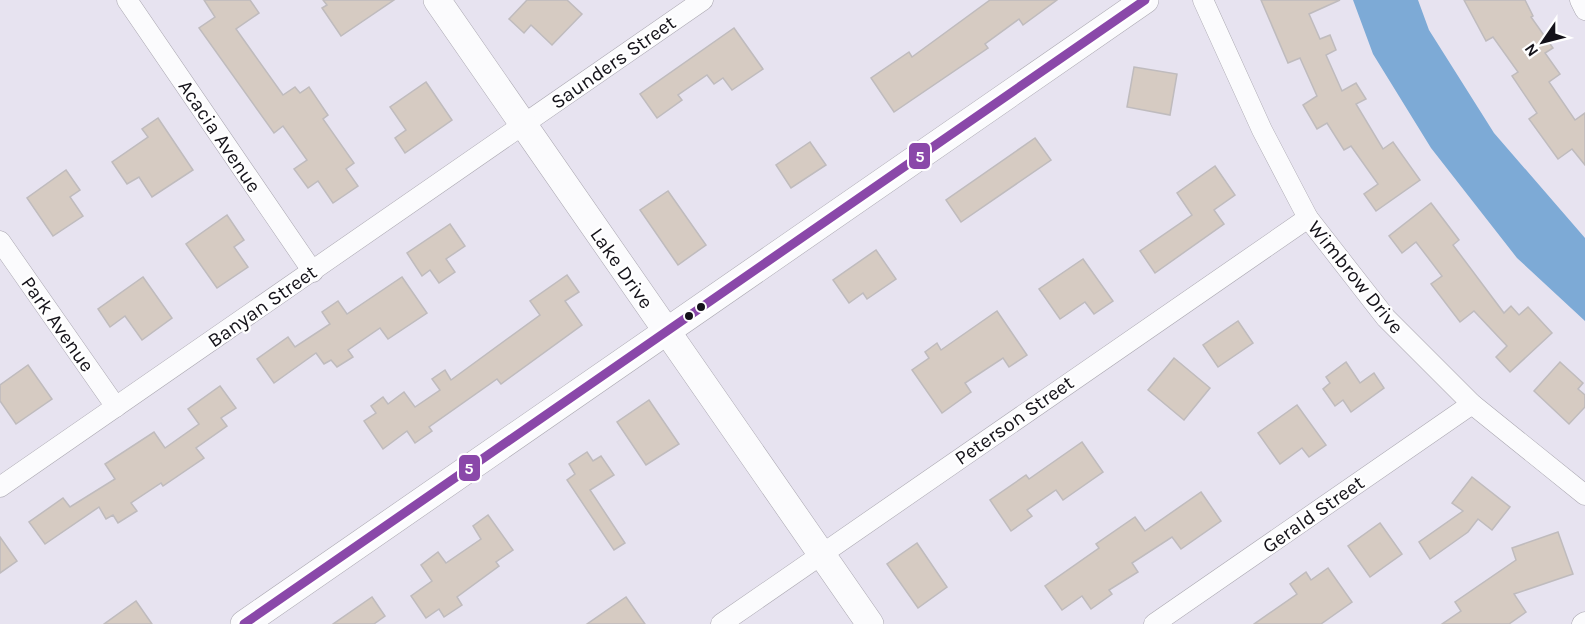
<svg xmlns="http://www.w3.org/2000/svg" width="1585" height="624" font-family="Karla,sans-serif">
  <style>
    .water { fill: #7daad6 }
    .building { fill: #d6cbc2; stroke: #bfbbbd; stroke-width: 1.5 }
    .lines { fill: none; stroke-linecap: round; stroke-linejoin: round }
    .street-casing { stroke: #aaa7b0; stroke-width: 21 }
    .secondary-casing { stroke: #aaa7b0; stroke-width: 28 }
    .street { stroke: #fbfbfd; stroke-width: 20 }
    .secondary { stroke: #fbfbfd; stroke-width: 27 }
    .bus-1-casing { stroke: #fff; stroke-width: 14 }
    .bus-1 { stroke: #8a48a9; stroke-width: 9 }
    .bus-dot { fill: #141219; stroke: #fff; stroke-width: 2 }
    .labels { text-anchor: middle; stroke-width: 4.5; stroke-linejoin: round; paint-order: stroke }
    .street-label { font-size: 20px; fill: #141219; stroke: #fff }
    .line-badge { stroke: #fff; stroke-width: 2 }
    .badge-label { font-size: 16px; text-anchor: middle; font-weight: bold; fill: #fff }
  </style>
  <rect width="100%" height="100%" fill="#e7e3f0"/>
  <polygon class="water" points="1353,0 1418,0 1429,30 1494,133 1585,238 1585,321 1517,258 1431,148 1373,54"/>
  <g class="building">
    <polygon points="204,0 250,0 259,13 236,29 283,95 295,87 300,93 309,87 328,115 323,119 354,163 346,169 358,186 333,203 318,181 308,188 294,169 307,160 283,126 274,133 199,28 215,17"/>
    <polygon points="323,0 394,0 341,36 322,8 327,5"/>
    <polygon points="527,0 567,0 582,14 552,45 531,25 524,33 509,19"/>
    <polygon points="990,0 1057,0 1023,25 1019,19 985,44 988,48 894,112 871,78 909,52 912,57"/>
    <polygon points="1261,0 1340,0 1309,14 1320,39 1330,35 1336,50 1326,55 1342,91 1356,83 1366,99 1356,104 1383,149 1393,142 1420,180 1376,211 1364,194 1378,184 1351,146 1344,150 1327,123 1317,129 1303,105 1317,96 1300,58 1288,63"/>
    <polygon points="1464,0 1525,0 1533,16 1531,17 1553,48 1545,53 1560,74 1549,82 1575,120 1585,113 1585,165 1572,149 1558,159 1529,119 1537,113 1512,76 1518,72 1493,37 1486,41"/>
    <polygon points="734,28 763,69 732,90 723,78 714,84 707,75 678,95 682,100 657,118 640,94"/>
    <polygon points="1134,67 1177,74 1170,115 1127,107"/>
    <polygon points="426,82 452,120 405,153 395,138 406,130 390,107"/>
    <polygon points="158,118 193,170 152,197 139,177 127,184 112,162 148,137 142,129"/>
    <polygon points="1035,138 1051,160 961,222 946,200"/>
    <polygon points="810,142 826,165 791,188 776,165"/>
    <polygon points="1215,166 1235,195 1214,210 1224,224 1155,273 1140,251 1192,215 1177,193"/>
    <polygon points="66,170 80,190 70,197 83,216 53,236 27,198"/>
    <polygon points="668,191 706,245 678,265 640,210"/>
    <polygon points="1431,203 1459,240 1453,245 1504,313 1511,306 1519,315 1528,307 1552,333 1510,372 1496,357 1507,346 1474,311 1460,322 1431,284 1442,276 1416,242 1402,253 1389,236"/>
    <polygon points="227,215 244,240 234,247 248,267 217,288 186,244"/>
    <polygon points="450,224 465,246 446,259 455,272 439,283 430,270 422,276 407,253"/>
    <polygon points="876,250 896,279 867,299 863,293 849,303 833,280"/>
    <polygon points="1083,259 1113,301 1094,314 1085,302 1060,319 1039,289"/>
    <polygon points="567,275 579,292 565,301 582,325 501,384 497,379 429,427 432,431 415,443 407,431 383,449 364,421 376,413 371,406 383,397 388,404 404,392 415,407 440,390 432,379 445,370 451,380 540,315 530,301"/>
    <polygon points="143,277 172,318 142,340 125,316 110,327 98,309"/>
    <polygon points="402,277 427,313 388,339 380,328 348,350 353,357 337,367 331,360 324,364 316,353 274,383 257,359 288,337 295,347 330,324 322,312 338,301 347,314"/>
    <polygon points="997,311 1027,355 1009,367 1003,358 965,383 971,392 942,413 912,370 929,358 925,352 937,343 941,350"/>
    <polygon points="1238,321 1253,343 1218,367 1203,345"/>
    <polygon points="1174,358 1210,388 1184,420 1148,390"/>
    <polygon points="1346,362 1360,383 1374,373 1384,388 1351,412 1343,400 1335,406 1323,389 1330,383 1326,377"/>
    <polygon points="1560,362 1583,383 1578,389 1585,395 1585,407 1569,424 1534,391"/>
    <polygon points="28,365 52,399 16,424 0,401 0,385"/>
    <polygon points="220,386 236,408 221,418 227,426 196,448 204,458 163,486 161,483 131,503 137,511 118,523 113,515 106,519 99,507 45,544 29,522 63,498 70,507 115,479 105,464 154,432 165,448 199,424 188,409"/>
    <polygon points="649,400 679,444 646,465 617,422"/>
    <polygon points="1297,405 1326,445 1309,457 1302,448 1280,464 1258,433"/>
    <polygon points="1082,442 1103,472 1063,500 1056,490 1027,510 1032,516 1011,531 990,500 1026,475 1029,479"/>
    <polygon points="587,452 593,461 601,456 614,475 590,490 625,543 614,550 567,480 575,474 569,464"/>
    <polygon points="1472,477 1510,507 1492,530 1478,519 1468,532 1430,559 1419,542 1463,511 1452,503"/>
    <polygon points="1201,492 1221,521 1181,549 1172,537 1132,563 1138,572 1109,590 1112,594 1091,609 1082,596 1062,610 1045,586 1099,548 1096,544 1135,517 1145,531"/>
    <polygon points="488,515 513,550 496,562 499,566 457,597 462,605 444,617 439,609 426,618 411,596 432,581 421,565 438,552 446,563 481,539 473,526"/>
    <polygon points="1380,523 1402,554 1370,577 1348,546"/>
    <polygon points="1558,532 1573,574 1514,594 1526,612 1509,624 1442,624 1461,611 1455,602 1516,560 1512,548"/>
    <polygon points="0,537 17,561 0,573"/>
    <polygon points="917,543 947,587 918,608 887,564"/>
    <polygon points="1328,568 1352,602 1321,624 1254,624 1297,594 1290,584 1306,572 1311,580"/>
    <polygon points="372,597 385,616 374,624 333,624"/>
    <polygon points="626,597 645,624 587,624"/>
    <polygon points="136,601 152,624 104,624"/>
  </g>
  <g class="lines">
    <g class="street-casing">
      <g id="street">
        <polyline points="127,0 313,272"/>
        <polyline points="1203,0 1262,130 1308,218 1386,318 1472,404 1585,495"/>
        <polyline points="1580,0 1585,10"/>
        <polyline points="0,241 116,407"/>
        <polyline points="0,487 703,0"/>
        <polyline points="721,624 1308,218"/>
        <polyline points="1154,624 1472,404"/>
        <polyline points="1582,624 1585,622"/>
      </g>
    </g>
    <g class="secondary-casing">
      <g id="secondary">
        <polyline points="437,0 870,624"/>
        <polyline points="244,624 1145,0"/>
      </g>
    </g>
    <use href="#street" class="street"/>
    <use href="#secondary" class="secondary"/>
    <g class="bus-1-casing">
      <polyline id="bus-1" points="244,624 1145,0"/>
    </g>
    <use href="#bus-1" class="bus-1"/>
  </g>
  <g class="bus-dot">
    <circle cx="701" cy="307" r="5"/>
    <circle cx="689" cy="316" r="5"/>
  </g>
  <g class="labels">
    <g class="street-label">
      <text transform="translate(613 62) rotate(-35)" y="7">Saunders Street</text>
      <text transform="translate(220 136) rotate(56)" y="7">Acacia Avenue</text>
      <text transform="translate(622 268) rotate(55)" y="7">Lake Drive</text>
      <text transform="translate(1356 277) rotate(51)" y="7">Wimbrow Drive</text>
      <text transform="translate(262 306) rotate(-35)" y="7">Banyan Street</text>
      <text transform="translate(58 324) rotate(55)" y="7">Park Avenue</text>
      <text transform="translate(1014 420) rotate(-35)" y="7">Peterson Street</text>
      <text transform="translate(1313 514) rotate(-35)" y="7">Gerald Street</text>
    </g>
  </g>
  <g class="line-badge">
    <rect x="908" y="142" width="23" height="28" rx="6" fill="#8a48a9"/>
    <rect x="458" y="454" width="23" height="28" rx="6" fill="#8a48a9"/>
  </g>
  <g class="badge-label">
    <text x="920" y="162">5</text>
    <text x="469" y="474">5</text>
  </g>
  <g transform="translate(1543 42) rotate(235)" stroke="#ffffff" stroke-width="4.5" paint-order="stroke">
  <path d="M0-4.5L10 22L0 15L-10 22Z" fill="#141219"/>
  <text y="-9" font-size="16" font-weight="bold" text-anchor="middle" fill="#141219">N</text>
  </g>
</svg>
